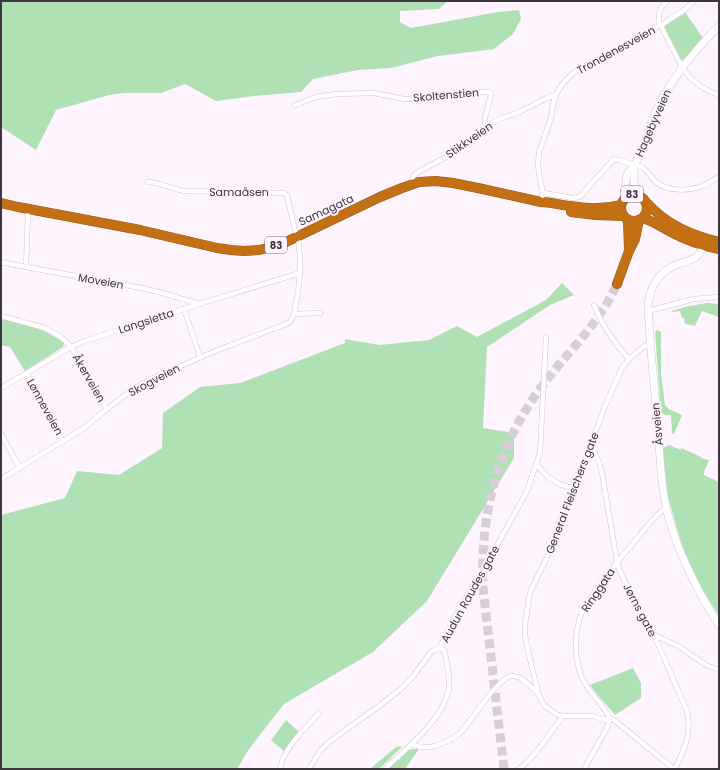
<svg xmlns="http://www.w3.org/2000/svg" width="720" height="770" font-family="Poppins,sans-serif">
  <style>
    .green { fill: #afe1b4 }
    .lines { fill: none; stroke-linecap: round; stroke-linejoin: round }
    .highway-tunnel { stroke: #d7ced7; stroke-width: 9; stroke-dasharray: 9 4.5; stroke-linecap: butt }
    .street-casing { stroke: #d4c5d4; stroke-width: 5.5 }
    .secondary-casing { stroke: #d4c5d4; stroke-width: 8 }
    .highway-casing { stroke: #945b22; stroke-width: 10 }
    .street { stroke: #fff; stroke-width: 4.5 }
    .secondary { stroke: #fff; stroke-width: 7 }
    .highway { stroke: #c36f13; stroke-width: 9 }
    .labels { text-anchor: middle; stroke-width: 4; stroke-linejoin: round; paint-order: stroke }
    .shield { fill: #fef4fe; stroke: #777077; stroke-width: 1 }
    .shield-label { font-size: 10px; font-weight: bold; fill: #3d373d }
    .street-label { font-size: 11px; fill: #3d373d; stroke: #fef4fe }
  </style>
  <rect width="100%" height="100%" fill="#fef4fe"/>
  <g class="green">
    <polygon points="1,1 448,1 439,9 400,11 400,22 411,28 498,12 519,10 521,19 513,34 494,49 438,56 391,68 358,70 313,79 301,92 254,96 216,101 185,84 161,93 124,93 109,95 56,110 36,150 1,127"/>
    <polygon points="685,12 703,38 685,59 681,60 665,28 665,26"/>
    <polygon points="562,283 574,295 550,305 487,347 483,428 514,433 514,458 427,601 373,652 284,704 249,749 237,769 1,769 1,515 65,498 77,471 119,475 162,448 163,413 200,387 240,383 345,343 345,339 380,345 429,340 457,326 477,337 546,300"/>
    <polygon points="707,303 719,304 719,317 702,311 695,326 685,324 684,318 682,318 680,311 672,312 672,311 685,307"/>
    <path d="M2 319C25 325 45 328 64 343L63 347 25 371 10 347 1 345Z"/>
    <polygon points="657,330 661,332 661,374 665,405 669,409 682,415 674,434 672,434 671,415 666,415 661,413 655,332"/>
    <polygon points="669,445 681,450 681,448 697,455 704,459 709,460 704,472 704,475 719,482 719,616 701,587 686,555 680,539 667,494 663,448"/>
    <polygon points="633,668 641,683 641,698 615,715 596,693 590,685"/>
    <polygon points="286,720 299,732 284,751 271,740"/>
    <polygon points="400,746 402,747 379,769 370,769 396,747"/>
    <polygon points="412,749 419,749 405,769 388,769 406,751"/>
  </g>
  <g class="lines">
    <path class="highway-tunnel" d="M504 769 483 588C480 512 498 443 545 382 561 361 580 342 595 321 604 309 611 297 617 284"/>
    <g class="street-casing">
      <g id="street">
        <path d="M667 1 661 8 659 13V22L682 67C691 81 704 90 719 95"/>
        <polyline points="295,105 316,97 337,94 374,93 404,99 410,99 436,94 488,92 491,93 491,95 485,118 485,128"/>
        <polyline points="413,184 413,177 416,173 448,156 473,136 499,119 517,113 547,98 556,95"/>
        <path d="M543 193 573 198 580 197 591 184 614 159 619 160 643 168C649 172 651 178 656 182 668 192 689 191 702 186 708 184 713 180 719 177"/>
        <polyline points="541,202 543,193 539,174 538,165 539,152 551,118 553,104 556,95 559,89 565,81 572,74 581,68 619,48 666,22 683,11 694,1"/>
        <path d="M1 262C49 272 98 279 146 289 164 293 182 299 199 304"/>
        <polyline points="26,267 28,213 29,209"/>
        <path d="M594 305C602 325 614 343 629 359"/>
        <polyline points="184,309 200,357"/>
        <polyline points="648,311 694,299 719,297"/>
        <polyline points="294,314 320,313"/>
        <polyline points="1,316 45,328 62,338 71,347 107,409"/>
        <polyline points="26,373 63,441"/>
        <polyline points="1,388 71,347 85,341 199,304 300,273"/>
        <polyline points="1,434 20,468"/>
        <path d="M590 447C597 455 600 463 602 473L617 562 619 569 642 617 649 629 654 635 687 711C692 734 685 748 675 769"/>
        <polyline points="536,464 548,477 559,484 572,488"/>
        <path d="M1 479 63 441 84 428 107 409 132 390 153 378 218 350 286 324 290 322 294 314 298 292 300 273V257L298 237 295 230 287 196 284 193 184 191C171 188 160 183 148 182"/>
        <path d="M666 508C655 515 647 526 639 536 626 551 614 566 602 582 595 591 587 601 582 612 575 630 574 651 579 669 582 681 590 691 598 701 602 706 607 711 609 718L614 720 674 769"/>
        <polyline points="654,635 678,646 706,665 719,670"/>
        <polyline points="440,648 444,638 457,613 475,582 492,557 496,547 525,495 528,488 540,453 546,337"/>
        <polyline points="609,721 593,716 563,716 558,715 546,707 541,700 538,693 529,655 525,635 525,625 529,598 531,590 555,541 558,524 572,488 590,447 605,406 622,368 629,359 637,352 646,345 651,344"/>
        <path d="M411 744C420 748 427 748 435 746 444 743 453 739 460 733 471 722 499 675 513 676 524 677 530 687 538 693"/>
        <path d="M280 769C283 748 305 729 319 713"/>
        <polyline points="309,769 320,751 328,743 348,728 378,707 403,687 414,675 431,652 434,650 440,648"/>
        <path d="M385 769C406 748 445 719 449 687 450 676 447 664 445 653L444 650 440 648"/>
        <path d="M519 769C537 755 549 734 563 716"/>
        <polyline points="584,769 608,726 609,719"/>
      </g>
    </g>
    <g class="secondary-casing">
      <g id="secondary">
        <polyline points="634,165 634,183 637,195"/>
        <path d="M626 197C626 190 625 182 627 175 628 171 631 169 634 166 637 161 640 154 642 149 647 136 651 122 657 109 672 77 694 51 719 26"/>
        <path d="M705 241C703 247 701 253 696 257 691 261 684 262 678 264 660 271 650 286 648 305 650 345 654 386 658 426 660 457 661 489 669 519 680 557 698 592 719 625"/>
      </g>
    </g>
    <g class="highway-casing">
      <g id="highway">
        <circle cx="634" cy="208" r="13"/>
        <path d="M1 203 18 207 140 230 217 248 231 250 244 251 259 250 272 247 286 242 380 197 402 188 419 182 436 181 453 183 478 188 541 202C551 202 560 205 570 206 587 209 604 209 621 205"/>
        <path d="M647 203C667 225 691 235 719 242"/>
        <polyline points="571,212 596,215 623,216"/>
        <path d="M643 218C655 222 661 227 671 232 686 240 703 246 719 249"/>
        <polyline points="628,220 629,250"/>
        <polyline points="617,284 629,251 635,239 639,220"/>
      </g>
    </g>
    <use href="#street" class="street"/>
    <use href="#secondary" class="secondary"/>
    <use href="#highway" class="highway"/>
  </g>
  <g class="labels">
    <g class="shield">
      <rect x="621" y="186" width="22" height="16" rx="3"/>
      <rect x="265" y="237" width="22" height="16" rx="3"/>
    </g>
    <g class="shield-label">
      <text x="632" y="198">83</text>
      <text x="276" y="249">83</text>
    </g>
    <g class="street-label">
      <text transform="translate(616 50) rotate(-29)" y="4">Trondenesveien</text>
      <text transform="translate(446 95) rotate(-5)" y="4">Skoltenstien</text>
      <text transform="translate(653 123) rotate(-66)" y="4">Hagebyveien</text>
      <text transform="translate(469 140) rotate(-35)" y="4">Stikkveien</text>
      <text x="239" y="196">Samaåsen</text>
      <text transform="translate(326 210) rotate(-25)" y="4">Samagata</text>
      <text transform="translate(101 281) rotate(10)" y="4">Moveien</text>
      <text transform="translate(146 321) rotate(-18)" y="4">Langsletta</text>
      <text transform="translate(89 378) rotate(60)" y="4">Åkerveien</text>
      <text transform="translate(154 380) rotate(-28)" y="4">Skogveien</text>
      <text transform="translate(45 407) rotate(61)" y="4">Lønneveien</text>
      <text transform="translate(657 424) rotate(-95)" y="4">Åsveien</text>
      <text transform="translate(572 493) rotate(-69)" y="4">General Fleischers gate</text>
      <text transform="translate(598 590) rotate(-56)" y="4">Ringgata</text>
      <text transform="translate(470 594) rotate(-61)" y="4">Audun Raudes gate</text>
      <text transform="translate(640 610) rotate(62)" y="4">Jørns gate</text>
    </g>
  </g>
  <rect width="720" height="770" fill="none" stroke="#3d373d" stroke-width="4"/>
</svg>
